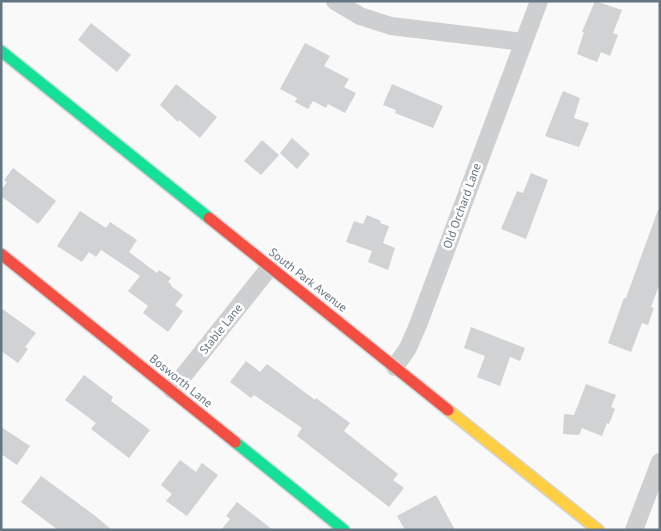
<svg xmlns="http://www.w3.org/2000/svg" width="661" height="531" font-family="'PT Sans',sans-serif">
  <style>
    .building { fill: #d0d2d3 }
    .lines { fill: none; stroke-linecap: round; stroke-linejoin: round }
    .fast-casing { stroke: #d5d6d7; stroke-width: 14 }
    .slow-casing { stroke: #d5d6d7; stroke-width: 14 }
    .jam-casing { stroke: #d5d6d7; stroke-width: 14 }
    .street { stroke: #cecfd0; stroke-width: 18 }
    .fast { stroke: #16e098; stroke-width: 11 }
    .slow { stroke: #ffcf43; stroke-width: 11 }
    .jam { stroke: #f24e42; stroke-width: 11 }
    .labels { text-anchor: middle; stroke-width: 5; stroke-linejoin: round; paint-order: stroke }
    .street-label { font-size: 12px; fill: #657683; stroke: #fff }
  </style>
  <rect width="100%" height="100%" fill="#f9f9f9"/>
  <g class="building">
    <polygon points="595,1 622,10 613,33 618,35 610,56 601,52 597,62 577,54 584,32 582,32"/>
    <polygon points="91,23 131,55 117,72 78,40"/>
    <polygon points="305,43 330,56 324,66 349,79 344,87 356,93 345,113 328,104 326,108 313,101 308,109 295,102 297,98 280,89"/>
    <polygon points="176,84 217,117 200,138 179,120 178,122 160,105"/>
    <polygon points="392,84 443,106 433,128 395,113 396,110 383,105"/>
    <polygon points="563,91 580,98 574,118 589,123 579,147 545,136"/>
    <polygon points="292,138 310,154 297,169 280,153"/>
    <polygon points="262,140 279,155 261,175 244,161"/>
    <polygon points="13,168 56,201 38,224 1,196 1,190 7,182 4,180"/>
    <polygon points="531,173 548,180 526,239 501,229 517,191 523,193"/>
    <polygon points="658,210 660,210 660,283 651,307 654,308 648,325 642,323 631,352 608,343 624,298 626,298"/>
    <polygon points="80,211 106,228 110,222 137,240 129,252 157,273 159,270 171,278 168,282 171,284 171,286 183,295 175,305 183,311 168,332 143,313 148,306 128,291 140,276 101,250 96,257 89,252 82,262 57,246"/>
    <polygon points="367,215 381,221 380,223 389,226 383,243 395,248 388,270 368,262 372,251 346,242 354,221 363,224"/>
    <polygon points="1,308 36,333 25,347 28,349 18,363 1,351"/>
    <polygon points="471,327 525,348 520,361 510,357 500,386 477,377 485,356 464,348"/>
    <polygon points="246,361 260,372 267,364 315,400 316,398 350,423 344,431 398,474 393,480 404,488 389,507 297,436 302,428 254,395 251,398 230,382"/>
    <polygon points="84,375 113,397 111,401 150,430 129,458 91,429 96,423 65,400"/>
    <polygon points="586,384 616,395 611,407 615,409 609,424 607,423 602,436 582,428 579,435 563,434 564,414 574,415"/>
    <polygon points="1,427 30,446 17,465 1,454"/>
    <polygon points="180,460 196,472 202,463 218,475 187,516 166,501 172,494 161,485"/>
    <polygon points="41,476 94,515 112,530 58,530 21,502"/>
    <polygon points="436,495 455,530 405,530 397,516"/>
    <polygon points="237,502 273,530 221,530 230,519 226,516"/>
  </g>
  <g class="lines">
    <g class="fast-casing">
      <g id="fast">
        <polyline points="1,51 209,218"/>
        <polyline points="235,442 344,530"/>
      </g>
    </g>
    <g class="slow-casing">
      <polyline id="slow" points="448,410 598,530"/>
    </g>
    <g class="jam-casing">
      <g id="jam">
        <polyline points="209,218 448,410"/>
        <polyline points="1,254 235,442"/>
      </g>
    </g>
    <g class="street">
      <polyline points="335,1 360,16 391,26 523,42"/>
      <polyline points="395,367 408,348 418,325 539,1"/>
      <polyline points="172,390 270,267"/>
      <polyline points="634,530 660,462"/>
    </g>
    <use href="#fast" class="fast"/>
    <use href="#slow" class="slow"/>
    <use href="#jam" class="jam"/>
  </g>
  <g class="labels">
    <g class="street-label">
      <text transform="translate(462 206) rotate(-70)" y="4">Old Orchard Lane</text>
      <text transform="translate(308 280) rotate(38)" y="4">South Park Avenue</text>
      <text transform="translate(221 329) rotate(-51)" y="4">Stable Lane</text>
      <text transform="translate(181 381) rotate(39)" y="4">Bosworth Lane</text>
    </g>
  </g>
  <rect width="661" height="531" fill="none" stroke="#657683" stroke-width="5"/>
</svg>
